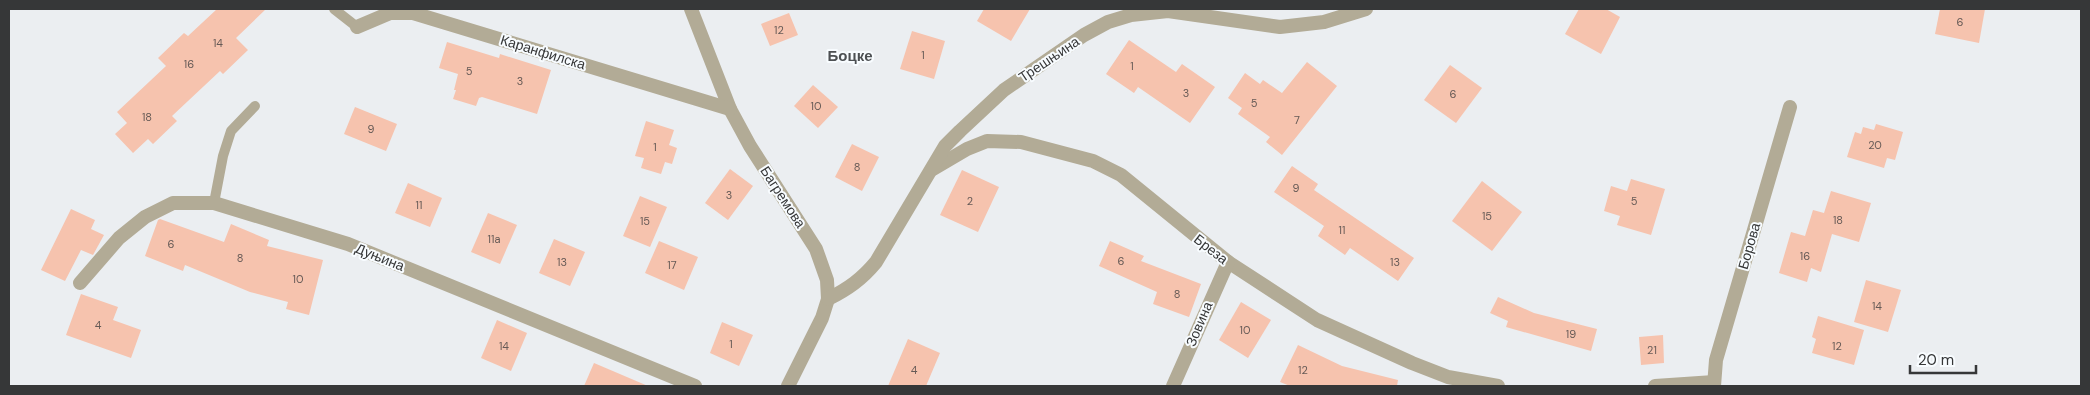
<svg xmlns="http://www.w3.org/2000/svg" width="2090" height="395" font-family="'DM Sans',sans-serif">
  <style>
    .building { fill: #f6c3ae }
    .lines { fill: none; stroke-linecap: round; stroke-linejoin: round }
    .service { stroke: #b2ab96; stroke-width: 10 }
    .minor { stroke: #b2ab96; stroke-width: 14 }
    .labels { text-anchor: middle; stroke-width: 4; stroke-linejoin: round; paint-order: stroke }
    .number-label { font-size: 11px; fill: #665a56 }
    .street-label { font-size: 14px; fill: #363738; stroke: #f8fcff }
    .neighbourhood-label { font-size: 15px; font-weight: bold; fill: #4d5053; stroke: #f8fcff }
  </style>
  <rect width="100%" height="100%" fill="#ebeef1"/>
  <g class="building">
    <polygon points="217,9 266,9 236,38 248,50 223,74 220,71 172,116 177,121 153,144 148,139 133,153 115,134 127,123 117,112 166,66 158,58 184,33 188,36"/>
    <polygon points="984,9 1030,9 1011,41 977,21"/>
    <polygon points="1579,9 1606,9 1620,17 1601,54 1565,34"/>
    <polygon points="1940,9 1985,9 1979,43 1935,34"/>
    <polygon points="789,13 798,35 770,46 761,24"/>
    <polygon points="912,31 945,41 934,79 900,69"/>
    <polygon points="1129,40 1176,72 1182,64 1215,87 1190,123 1138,87 1134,93 1106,74"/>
    <polygon points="447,42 499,58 500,54 551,70 537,114 482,97 479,98 476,106 453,99 456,90 454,90 458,74 439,68"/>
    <polygon points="1307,62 1337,86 1282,155 1266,142 1270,137 1238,114 1242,108 1228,98 1245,73 1260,84 1263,80 1282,93"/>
    <polygon points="1450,65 1482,88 1456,123 1424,100"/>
    <polygon points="813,85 838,107 818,128 794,106"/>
    <polygon points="355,107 397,124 386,151 344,134"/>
    <polygon points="646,121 674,130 669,145 677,148 672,164 665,162 661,174 641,168 644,158 635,156"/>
    <polygon points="1876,124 1903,132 1895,160 1887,158 1884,168 1847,157 1855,132 1861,134 1863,127 1874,130"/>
    <polygon points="852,144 879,157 862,191 835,177"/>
    <polygon points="1292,166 1318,184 1314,190 1414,258 1398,281 1350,248 1345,255 1318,236 1324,226 1274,192"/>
    <polygon points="730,169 753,186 728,220 705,203"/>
    <polygon points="962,170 999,187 978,232 940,215"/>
    <polygon points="1631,179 1665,189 1651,235 1617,225 1620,216 1604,211 1611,186 1627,191"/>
    <polygon points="1482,181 1522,212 1492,251 1452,221"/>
    <polygon points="408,183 442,198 430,227 395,213"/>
    <polygon points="1831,191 1871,203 1859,242 1832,234 1821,272 1811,268 1807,282 1779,273 1791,232 1805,236 1813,210 1824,213"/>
    <polygon points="640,196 667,207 650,247 623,236"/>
    <polygon points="71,209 95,220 91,229 104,235 93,255 81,250 65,281 41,270"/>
    <polygon points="488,213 517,225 500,264 471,252"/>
    <polygon points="160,219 224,242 231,224 269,240 267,246 323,260 309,315 286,309 288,302 250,292 185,265 183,271 145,256 158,220"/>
    <polygon points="554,239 585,252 570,286 539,273"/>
    <polygon points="659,241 698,257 684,290 645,273"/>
    <polygon points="1110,241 1144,256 1141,261 1201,284 1189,317 1153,304 1157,292 1099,266"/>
    <polygon points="1866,280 1901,290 1888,332 1854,322"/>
    <polygon points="81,294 118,307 113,320 141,330 131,358 66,335"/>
    <polygon points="1498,297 1534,313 1597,329 1591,351 1506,327 1508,321 1490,313"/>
    <polygon points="1241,302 1271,320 1248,358 1219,340"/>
    <polygon points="1818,316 1864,330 1854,365 1812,353 1816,339 1812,337"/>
    <polygon points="497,320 527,333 511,371 481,358"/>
    <polygon points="722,322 753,335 739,366 710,353"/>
    <polygon points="1663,335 1664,363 1641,365 1639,337"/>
    <polygon points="908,339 940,353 926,386 888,386"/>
    <polygon points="1298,345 1342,366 1398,380 1397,386 1290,386 1280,382"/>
    <polygon points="594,363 648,386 584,386"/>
  </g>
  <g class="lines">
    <g class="service">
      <polyline points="334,9 357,27"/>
      <polyline points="214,203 223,156 231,131 255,106"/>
    </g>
    <g class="minor">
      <polyline points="691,9 730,109 750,146 816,249 827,280 828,299 822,318 788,386"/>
      <polyline points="357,27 390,13 413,13 730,109"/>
      <polyline points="933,169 967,149 987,141 1021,142 1093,161 1121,175 1228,262 1317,320 1412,363 1448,377 1498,386"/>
      <polyline points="80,283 119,238 145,217 173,203 214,203 348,244 695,386"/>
      <path d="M828 299C848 289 862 279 876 262L945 146 960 131 1004 90 1084 35 1108 22 1131 15 1168 11 1280 27 1324 22 1366 9"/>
      <polyline points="1173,386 1228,262"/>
      <polyline points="1655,386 1714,382"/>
      <polyline points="1714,386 1716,360 1790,107"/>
    </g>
  </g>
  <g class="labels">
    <g class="number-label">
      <text x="1960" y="26">6</text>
      <text x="779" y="34">12</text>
      <text x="218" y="47">14</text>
      <text x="923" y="59">1</text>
      <text x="189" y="68">16</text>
      <text x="1132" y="70">1</text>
      <text x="469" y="75">5</text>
      <text x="520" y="85">3</text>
      <text x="1186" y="97">3</text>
      <text x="1453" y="98">6</text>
      <text x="1254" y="107">5</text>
      <text x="816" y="110">10</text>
      <text x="147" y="121">18</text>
      <text x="1297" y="124">7</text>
      <text x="371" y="133">9</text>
      <text x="1875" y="149">20</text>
      <text x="655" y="151">1</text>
      <text x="857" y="171">8</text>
      <text x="1296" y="192">9</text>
      <text x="729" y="199">3</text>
      <text x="970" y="205">2</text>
      <text x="1634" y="205">5</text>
      <text x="419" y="209">11</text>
      <text x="1487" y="220">15</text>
      <text x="1838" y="224">18</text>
      <text x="645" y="225">15</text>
      <text x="1342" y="234">11</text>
      <text x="494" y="243">11a</text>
      <text x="171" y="248">6</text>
      <text x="1805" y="260">16</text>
      <text x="240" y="262">8</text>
      <text x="1121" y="265">6</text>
      <text x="562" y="266">13</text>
      <text x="1395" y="266">13</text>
      <text x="672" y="269">17</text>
      <text x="298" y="283">10</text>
      <text x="1177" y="298">8</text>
      <text x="1877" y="310">14</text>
      <text x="98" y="329">4</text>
      <text x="1245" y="334">10</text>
      <text x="1571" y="338">19</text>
      <text x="731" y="348">1</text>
      <text x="504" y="350">14</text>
      <text x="1837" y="350">12</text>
      <text x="1652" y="354">21</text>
      <text x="914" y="374">4</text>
      <text x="1303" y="374">12</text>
    </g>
    <g class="street-label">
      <text transform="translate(543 52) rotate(17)" y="5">Каранфилска</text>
      <text transform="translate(1049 59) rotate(-34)" y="5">Трешњина</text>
      <text transform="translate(783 197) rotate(57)" y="5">Багремова</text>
      <text transform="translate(1749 246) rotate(-74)" y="5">Борова</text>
      <text transform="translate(1211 249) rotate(38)" y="5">Бреза</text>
      <text transform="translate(380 257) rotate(22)" y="5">Дуњина</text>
      <text transform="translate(1199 324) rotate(-67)" y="5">Зовина</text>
    </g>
    <g class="neighbourhood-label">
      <text x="850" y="61">Боцке</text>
    </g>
  </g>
  <rect width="2090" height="395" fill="none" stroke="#363738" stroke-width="20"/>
  <path d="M1910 365v8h66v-8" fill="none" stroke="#363738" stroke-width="2.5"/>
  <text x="1918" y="365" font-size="15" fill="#363738" stroke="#f8fcff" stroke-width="4" paint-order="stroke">20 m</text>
</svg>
